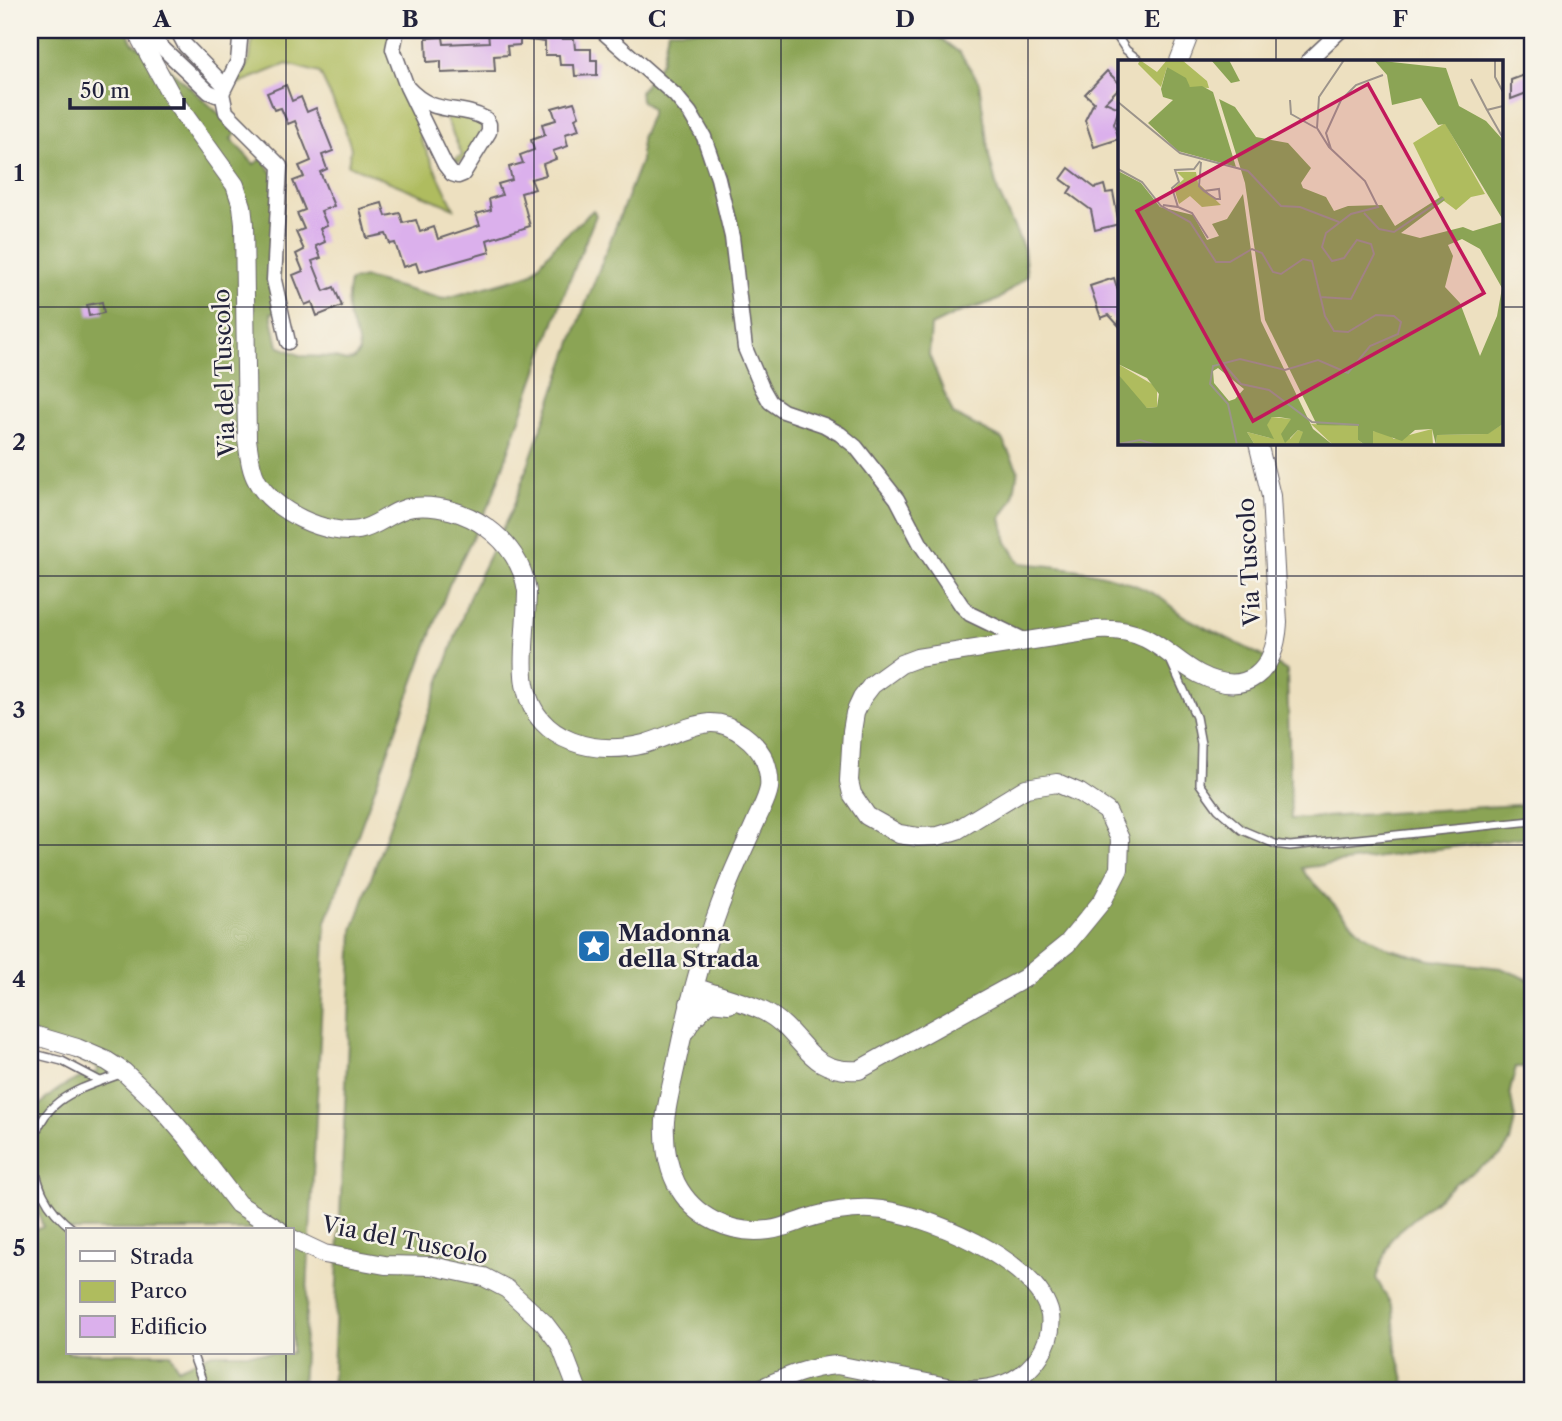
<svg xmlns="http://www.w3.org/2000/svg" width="1562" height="1421" font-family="'Libre Caslon Text',serif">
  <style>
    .green { fill: #afbc5e; stroke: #686f4c; stroke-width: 2 }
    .forest { fill: #8ba455; stroke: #566348; stroke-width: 2; fill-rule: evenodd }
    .building { fill: #dbb0ec }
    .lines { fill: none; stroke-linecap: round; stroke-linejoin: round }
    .service-casing { stroke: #69646a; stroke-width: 10 }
    .minor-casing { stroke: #69646a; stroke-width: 17 }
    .tertiary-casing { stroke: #69646a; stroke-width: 20 }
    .service { stroke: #fff; stroke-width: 7 }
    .minor { stroke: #fff; stroke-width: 14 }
    .tertiary { stroke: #fff; stroke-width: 18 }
    .grid { fill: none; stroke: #22223b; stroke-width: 2; stroke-opacity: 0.55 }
    .labels { text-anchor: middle; stroke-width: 5; stroke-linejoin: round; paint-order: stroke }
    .street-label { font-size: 23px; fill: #22223b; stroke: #f7f3e8 }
    .poi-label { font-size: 23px; font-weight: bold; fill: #22223b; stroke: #f7f3e8; text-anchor: start }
    .inset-road { fill: none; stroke: #9c948b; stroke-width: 2 }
    .view { fill: #c2185b; fill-opacity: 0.15; stroke: #c2185b; stroke-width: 3.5 }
    .inset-edge { fill: none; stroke: #22223b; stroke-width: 3.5 }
    .neatline { fill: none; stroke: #22223b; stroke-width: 2.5 }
    .grid-label { font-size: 23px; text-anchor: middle; font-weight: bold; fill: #22223b }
  </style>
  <rect width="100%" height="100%" fill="#f7f3e8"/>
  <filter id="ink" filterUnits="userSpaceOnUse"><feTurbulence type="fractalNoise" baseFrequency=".0143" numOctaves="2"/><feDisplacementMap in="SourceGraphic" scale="14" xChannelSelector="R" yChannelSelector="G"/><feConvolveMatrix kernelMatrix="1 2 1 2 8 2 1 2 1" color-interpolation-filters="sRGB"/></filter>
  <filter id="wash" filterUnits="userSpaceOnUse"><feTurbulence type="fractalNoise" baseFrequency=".00686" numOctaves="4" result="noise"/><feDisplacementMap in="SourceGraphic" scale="28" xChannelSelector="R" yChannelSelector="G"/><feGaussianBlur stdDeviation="1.57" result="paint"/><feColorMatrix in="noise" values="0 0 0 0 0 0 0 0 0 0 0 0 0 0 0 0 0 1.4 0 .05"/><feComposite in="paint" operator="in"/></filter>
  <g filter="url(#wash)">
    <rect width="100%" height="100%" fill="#ede0c0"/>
    <g class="green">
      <polygon points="253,30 393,30 389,50 404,100 423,128 420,138 454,208 348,165 351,148 343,123 320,73 287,64 237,84 250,59"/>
      <path d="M440 113 482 122C483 135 470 157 458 162L454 160 462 155 445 116 436 118V114Z"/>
    </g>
    <g class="forest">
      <path d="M30 30H127L132 42 163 63 238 131 231 139 254 164 262 159 279 181V311L271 313 278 346 302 356 332 357 346 361 353 360 359 353C359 342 356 336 352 326 346 312 347 296 350 281L365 278 443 299 525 276 532 273 557 243 593 210 596 215 561 302 492 498 449 585 326 922 302 1391H30V1232L43 1227 30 1187V1111L34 1112C50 1091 73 1079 98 1072L97 1067 30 1042ZM68 1230H292V1353H212L178 1368 170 1353H68Z"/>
      <path d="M668 30H929L960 53 979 82 989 156 998 192 1024 249 1027 276 998 300 958 313 931 326 929 355 953 414 1002 439 1018 470 1013 499 1001 518 1007 542 1020 563C1067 567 1115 572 1156 595 1167 601 1176 612 1187 618 1221 636 1255 650 1287 671L1291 819 1532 804V836L1302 868 1306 875 1362 933 1390 949 1431 960 1501 968 1532 981V1067H1516L1510 1091 1515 1119 1510 1142 1501 1155 1457 1182 1392 1237 1376 1278 1393 1308 1396 1349 1407 1391H332L353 930 470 595 513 507 583 311 641 161V138L651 115V109L641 100 640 92 662 61Z"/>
    </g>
    <g id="blocks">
      <g class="building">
        <polygon points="503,30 561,30 561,39 574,39 575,49 591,49 591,60 597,60 597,75 575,76 574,65 560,65 559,55 545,55 545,42 520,39 520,45 507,46 508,55 494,56 495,71 441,73 441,61 427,62 426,38 443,37 444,44 489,42 488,33 503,32"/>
        <polygon points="1107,71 1119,83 1119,88 1105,102 1119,108 1114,124 1119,139 1094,147 1085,120 1094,102 1085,94"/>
        <polygon points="1530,73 1532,91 1511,99 1511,80"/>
        <polygon points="286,85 292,101 301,97 307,112 316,108 333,151 322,155 327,169 320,172 334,206 321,211 327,225 320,228 325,242 316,246 321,258 312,261 324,291 334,287 342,306 317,316 312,302 305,305 293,275 303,271 296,254 304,250 296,232 304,229 297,213 305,210 293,181 304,177 299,166 311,161 295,121 288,124 281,108 274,110 267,93"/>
        <polygon points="574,102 579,116 575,118 579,130 565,134 568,146 553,151 556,159 543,164 546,175 531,179 535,189 521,193 530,226 487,240 490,252 419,272 416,263 403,267 395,243 390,244 386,234 367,238 360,209 382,203 386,216 400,213 403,223 416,220 420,232 434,227 438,239 480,225 476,214 491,210 489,199 502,195 498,184 512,180 509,167 523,163 520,155 534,150 531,140 545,135 542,124 556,120 552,108"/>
        <polygon points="1069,168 1095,188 1104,185 1106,193 1113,192 1119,224 1095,230 1091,210 1068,193 1072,187 1061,179"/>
        <polygon points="1114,278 1119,294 1119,326 1109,315 1101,318 1090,286"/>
        <polygon points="102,302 104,313 89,316 87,305"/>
      </g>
    </g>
  </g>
  <g filter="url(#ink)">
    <use href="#blocks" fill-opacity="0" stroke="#69646a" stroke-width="2"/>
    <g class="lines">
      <g class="service-casing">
        <g id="service">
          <polyline points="1113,30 1126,50 1140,61"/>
          <polyline points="1172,664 1196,717 1201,744 1200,784 1218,809 1242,830 1275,844 1290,846 1532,821"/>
          <polyline points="30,1053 62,1061 100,1081"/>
          <path d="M30 1148C38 1185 42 1206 74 1230"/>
          <path d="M31 1149C43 1096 78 1090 123 1073"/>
          <polyline points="192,1353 206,1391"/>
        </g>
      </g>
      <g class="minor-casing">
        <g id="minor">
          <polyline points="177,30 185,45 224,85"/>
          <path d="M397 30 393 49 407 87 445 165 452 174 458 176 463 174 489 132V124L486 119C458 103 435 118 407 87"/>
          <polyline points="601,30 675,95 690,113 704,137 718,178 732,237 745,348 762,388 770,402 783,411 824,425 840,434 856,447 897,499 920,543 962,606 970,614 1024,640"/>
          <polyline points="141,40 148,39 155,41 209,92 216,95 222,93 238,61 241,30"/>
          <polyline points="1308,61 1341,30"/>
          <polyline points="222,93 226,112 280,166 274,280 288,342"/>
        </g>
      </g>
      <g class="tertiary-casing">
        <g id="tertiary">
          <path d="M138 30 141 40 175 102 235 185 242 206 244 224 247 439C249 453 250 469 257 481 273 511 326 536 359 530 379 526 394 509 413 507 465 502 520 539 527 591 527 617 520 667 526 689 538 743 596 756 644 744 666 738 687 725 710 723 732 722 757 742 765 761 768 769 770 780 769 788 767 800 760 811 756 821 746 844 734 868 725 892 704 946 689 1002 677 1060 673 1080 667 1101 665 1121 664 1141 667 1165 676 1183 694 1218 731 1235 769 1230 784 1228 796 1222 809 1218 827 1212 852 1208 871 1209 922 1211 1039 1261 1050 1315 1052 1330 1048 1343 1040 1355 1022 1383 994 1391 962 1390L837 1365C807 1367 782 1379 755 1391"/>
          <polyline points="1179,61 1191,30"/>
          <path d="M689 1003 703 990C723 997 746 1002 765 1012 805 1033 805 1074 859 1070L1025 978 1067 944 1103 900 1119 869 1120 839 1107 811 1080 793 1057 783 1026 788 957 830 938 836 918 837 899 834 867 816 852 794 849 781 852 731 855 713 862 698 872 685 901 664 917 658 1098 630C1114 629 1130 631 1145 638 1165 648 1180 664 1199 674 1248 699 1275 671 1278 623L1271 496 1258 443"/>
          <polyline points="686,1030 692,1020 710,1002 729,1004"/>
          <polyline points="30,1034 77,1048 107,1061 124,1072 158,1104 189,1140 238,1204 279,1230"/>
          <polyline points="292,1239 324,1254 385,1265 432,1266 484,1277 507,1289 544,1323 560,1344 578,1391"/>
        </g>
      </g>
      <use href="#service" class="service"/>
      <use href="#minor" class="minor"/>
      <use href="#tertiary" class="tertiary"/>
    </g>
  </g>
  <path class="grid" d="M286 30V1230M534 30V1391M781 30V1391M1028 30V1391M1276 30V61M30 307H1119M1501 307H1532M1276 443V1391M30 576H1532M30 845H1532M30 1114H1532M286 1353V1391"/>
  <defs>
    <g id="sight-square" transform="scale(1.75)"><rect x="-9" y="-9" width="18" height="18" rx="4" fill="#1f6fb2" stroke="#f7f3e8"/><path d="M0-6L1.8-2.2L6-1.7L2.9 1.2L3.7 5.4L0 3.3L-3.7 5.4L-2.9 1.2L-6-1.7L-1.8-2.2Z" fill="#fff"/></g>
  </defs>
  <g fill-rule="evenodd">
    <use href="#sight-square" x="594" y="946"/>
  </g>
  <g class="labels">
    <g class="street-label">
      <text transform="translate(224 373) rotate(-92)" y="8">Via del Tuscolo</text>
      <text transform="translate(1249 562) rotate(-93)" y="8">Via Tuscolo</text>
      <text transform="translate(405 1240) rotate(11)" y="8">Via del Tuscolo</text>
    </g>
    <g class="poi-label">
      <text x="618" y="941">Madonna<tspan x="618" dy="26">della Strada</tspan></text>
    </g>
  </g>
  <g transform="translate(1118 60)">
    <rect width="385" height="385" fill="#ede0c0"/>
    <path d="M22 0 39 12 49 0H64L89 21 91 28 72 27 49 7 43 27 20 4ZM327 63 367 134 353 137 338 150 322 138 295 83ZM59 112H78L80 123 103 145 84 147 72 136 61 144 56 128 66 119ZM0 304 39 327V347L29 348 19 339 0 314ZM154 357 173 359 172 379 180 370 186 372 185 379 180 385H137L129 372 152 378 148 365ZM193 364 241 366 240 380 247 385H215ZM385 364V385H318L319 375 369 374ZM314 369 315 385H255L254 371 267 372 276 379Z" fill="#afbc5e"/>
    <path d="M93 0H111L122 21 113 23ZM256 0 328 8 341 46 368 61 385 80V160L327 64 320 65 303 38 274 45 269 15ZM49 7 68 18 72 27 84 26 95 32 118 107 60 91 30 63 55 40 45 37 43 29ZM101 39 117 47 138 77 170 83 193 108 183 123 185 128 208 137 216 151 230 146 264 145 277 166 324 136 327 140 283 173 302 178 345 167 355 171 385 162V364L370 374 319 375 318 385 314 369 297 370 284 381 255 371V385H247L240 380V366L199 365 147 260 127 123ZM344 179 362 189 384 228 379 256 362 296 342 243 327 227 335 196 330 185ZM0 111 23 123 42 147 75 155 89 180 101 176 94 164 109 159 125 134 143 261 195 369 215 385H180L185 372 180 370 167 383 163 374 173 359 161 357H154L149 365 156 379 129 372 137 385H0V314L29 348 39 347 41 334 29 318 0 304ZM100 308 126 329 117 339 111 341 96 323 95 311Z" fill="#8ba455" fill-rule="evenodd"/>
    <path class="inset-road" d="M377 0V17L385 32M353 19 369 50M172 40 173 54 198 68M0 42 62 93 130 111 163 146 182 147 221 162M385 46 369 50 385 78M213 89 208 73 223 40 238 25 265 15M83 102 81 126 86 131 98 139H102L101 129 86 131M0 109 24 122 43 146 72 162 98 202H112L134 189 144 193 155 212 163 214 185 199 194 201 207 256 216 271 230 272 258 255 276 256 283 262 280 274 252 286 230 313 200 300 167 310 122 299 95 306 92 324 110 344 119 385M45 145 60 147 54 128 61 122 57 110 76 109 82 101M60 147 74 153 90 178M246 153 261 169 276 172 326 138M202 237 233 239 256 194 253 184 239 180 226 198 214 201 204 187 208 173 233 154 260 147 247 121 211 87 199 68 201 37 226 0M104 302 123 324 151 330 194 362 241 365M0 384 22 380 39 385"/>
    <path class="view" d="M250 24 366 233 135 361 19 151Z"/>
    <rect width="385" height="385" class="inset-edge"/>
  </g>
  <rect width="1562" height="1421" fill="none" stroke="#f7f3e8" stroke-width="77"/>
  <rect x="66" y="1228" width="228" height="126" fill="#f7f3e8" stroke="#a29fa3" stroke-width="2"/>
  <rect x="80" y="1251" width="35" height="10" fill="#ffffff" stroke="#a29fa3" stroke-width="2"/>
  <text x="130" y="1264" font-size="21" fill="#22223b">Strada</text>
  <rect x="80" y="1281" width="35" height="21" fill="#afbc5e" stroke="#a29fa3" stroke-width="2"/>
  <text x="130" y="1298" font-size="21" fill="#22223b">Parco</text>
  <rect x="80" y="1316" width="35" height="21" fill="#dbb0ec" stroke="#a29fa3" stroke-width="2"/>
  <text x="130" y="1334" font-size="21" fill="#22223b">Edificio</text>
  <path d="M70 98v10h114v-10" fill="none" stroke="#22223b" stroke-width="3.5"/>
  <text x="80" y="98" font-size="21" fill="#22223b" stroke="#f7f3e8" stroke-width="5" paint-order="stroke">50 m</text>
  <rect x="38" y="38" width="1486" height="1344" class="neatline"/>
  <g class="grid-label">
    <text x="162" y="27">A</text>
    <text x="410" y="27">B</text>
    <text x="657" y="27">C</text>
    <text x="905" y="27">D</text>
    <text x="1152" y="27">E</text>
    <text x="1400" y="27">F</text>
    <text x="19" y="181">1</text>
    <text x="19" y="450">2</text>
    <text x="19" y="718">3</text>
    <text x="19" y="987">4</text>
    <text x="19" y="1256">5</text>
  </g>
</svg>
